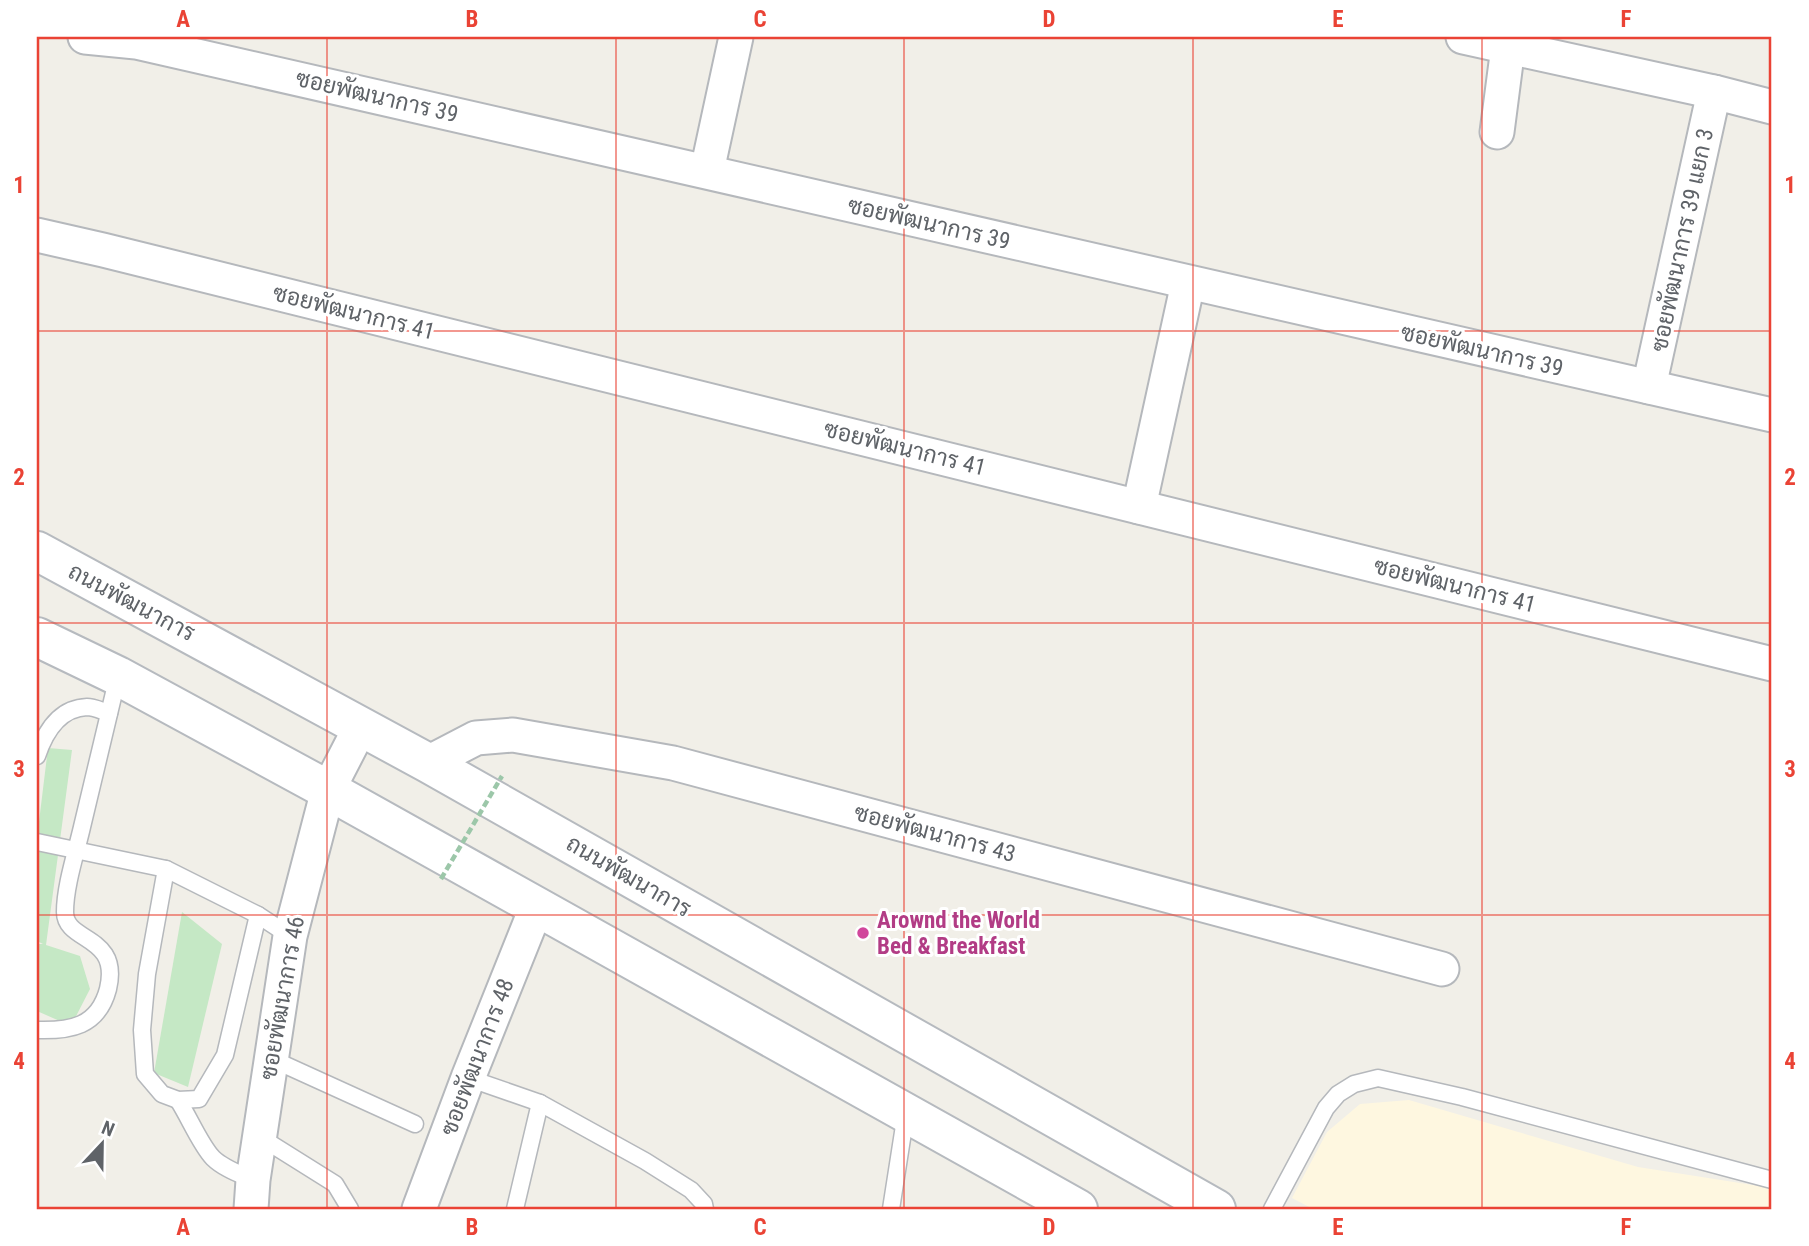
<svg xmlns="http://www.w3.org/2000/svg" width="1809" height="1246" font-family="'Roboto Condensed',Sarabun,sans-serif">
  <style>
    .commercial { fill: #fef7e0 }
    .green { fill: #c5e8c5 }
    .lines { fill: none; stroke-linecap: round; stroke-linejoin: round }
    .service-casing { stroke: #b5b8bc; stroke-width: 19 }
    .minor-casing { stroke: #b5b8bc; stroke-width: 37 }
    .secondary-casing { stroke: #b6babf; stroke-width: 42 }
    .service { stroke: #fff; stroke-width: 16 }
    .minor { stroke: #fff; stroke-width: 33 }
    .secondary { stroke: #fff; stroke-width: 38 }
    .path-bridge { stroke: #9cc7a9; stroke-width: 4.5; stroke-dasharray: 7 3.5; stroke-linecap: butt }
    .grid { fill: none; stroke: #ea4335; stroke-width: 2; stroke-opacity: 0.55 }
    .hotel-dot { fill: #d1479c; stroke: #fff; stroke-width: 2.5 }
    .labels { text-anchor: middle; stroke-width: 6; stroke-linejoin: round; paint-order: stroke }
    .street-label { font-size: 23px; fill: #5f6368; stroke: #fff }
    .hotel-label { font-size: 23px; font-weight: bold; fill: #b23c85; stroke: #fff; text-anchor: start }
    .neatline { fill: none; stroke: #ea4335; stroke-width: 2.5 }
    .grid-label { font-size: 23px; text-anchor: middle; font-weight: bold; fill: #ea4335 }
  </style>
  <rect width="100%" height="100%" fill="#f1efe8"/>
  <polygon class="commercial" points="1409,1100 1638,1167 1772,1188 1772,1209 1313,1209 1292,1198 1327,1132 1360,1104"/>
  <g class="green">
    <polygon points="48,748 72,750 46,945 80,956 90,989 71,1026 37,1011 37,944 43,944 37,941 37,838"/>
    <polygon points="182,912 222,944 188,1087 154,1073"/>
  </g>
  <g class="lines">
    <g class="service-casing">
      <g id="service">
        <path d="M37 756C45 732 59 708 87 707 94 707 102 711 109 713"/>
        <polyline points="37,842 166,869 258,915 290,936"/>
        <polyline points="166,869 147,974 142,1030 145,1074 162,1094 178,1100 199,1099 225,1055 258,915"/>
        <path d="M37 1030C70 1031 98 1027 108 989 121 934 65 943 65 912 65 886 76 853 82 827 94 777 106 726 118 676"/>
        <polyline points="272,1059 415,1124"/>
        <polyline points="468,1078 540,1103 645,1161 691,1190 704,1204 705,1209"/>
        <path d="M178 1100C189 1117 201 1146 213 1158 223 1168 240 1174 253 1180"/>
        <polyline points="260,1137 335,1184 350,1209"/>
        <polyline points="515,1209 540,1103"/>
        <polyline points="891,1209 906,1113"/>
        <polyline points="1272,1209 1326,1108 1338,1094 1354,1084 1378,1078 1462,1097 1772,1180"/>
      </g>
    </g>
    <g class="minor-casing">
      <g id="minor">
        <polyline points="85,37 136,42 1772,415"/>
        <polyline points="1463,37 1714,92 1772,107"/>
        <polyline points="1497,132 1508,47 1511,37"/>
        <polyline points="707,171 736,37"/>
        <polyline points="37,235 103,250 1772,664"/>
        <polyline points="1649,387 1714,92"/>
        <polyline points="1139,507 1188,283"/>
        <polyline points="428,763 476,738 513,735 673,763 1442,969"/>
        <polyline points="251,1209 253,1180 290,936 328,790 361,726"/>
        <polyline points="419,1209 468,1078 537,906"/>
      </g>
    </g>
    <g class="secondary-casing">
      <g id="secondary">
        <polyline points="37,551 428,763 1216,1209"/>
        <polyline points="37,637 118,676 328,790 1078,1209"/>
      </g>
    </g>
    <use href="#service" class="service"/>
    <use href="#minor" class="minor"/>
    <use href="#secondary" class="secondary"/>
    <polyline class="path-bridge" points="441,879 502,776"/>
  </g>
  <path class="grid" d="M327 37V1209M616 37V1209M904 37V1209M1193 37V1209M1482 37V1209M37 331H1772M37 623H1772M37 915H1772"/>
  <circle class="hotel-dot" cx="863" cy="933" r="7"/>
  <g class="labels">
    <g class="street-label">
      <text transform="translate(377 96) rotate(13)" y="8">ซอยพัฒนาการ 39</text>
      <text transform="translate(929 223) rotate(13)" y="8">ซอยพัฒนาการ 39</text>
      <text transform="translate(1682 240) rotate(-78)" y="8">ซอยพัฒนาการ 39 แยก 3</text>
      <text transform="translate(354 312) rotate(14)" y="8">ซอยพัฒนาการ 41</text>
      <text transform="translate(1482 350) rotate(13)" y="8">ซอยพัฒนาการ 39</text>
      <text transform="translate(905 448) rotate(14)" y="8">ซอยพัฒนาการ 41</text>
      <text transform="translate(1455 585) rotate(14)" y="8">ซอยพัฒนาการ 41</text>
      <text transform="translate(132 602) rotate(28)" y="8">ถนนพัฒนาการ</text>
      <text transform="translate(935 833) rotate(15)" y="8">ซอยพัฒนาการ 43</text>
      <text transform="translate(629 876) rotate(30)" y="8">ถนนพัฒนาการ</text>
      <text transform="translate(282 998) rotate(-80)" y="8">ซอยพัฒนาการ 46</text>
      <text transform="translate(477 1057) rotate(-69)" y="8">ซอยพัฒนาการ 48</text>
    </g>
    <g class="hotel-label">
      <text x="877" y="928">Arownd the World<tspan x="877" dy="26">Bed &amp; Breakfast</tspan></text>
    </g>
  </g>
  <rect width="1809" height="1246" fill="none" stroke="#ffffff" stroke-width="77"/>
  <g transform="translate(102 1144) rotate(22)" stroke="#ffffff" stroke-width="5" paint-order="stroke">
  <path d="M0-5L12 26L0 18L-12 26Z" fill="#5f6368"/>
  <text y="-10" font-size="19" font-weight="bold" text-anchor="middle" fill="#5f6368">N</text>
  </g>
  <rect x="38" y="38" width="1732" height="1170" class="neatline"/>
  <g class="grid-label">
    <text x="183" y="27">A</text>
    <text x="472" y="27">B</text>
    <text x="760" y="27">C</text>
    <text x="1049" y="27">D</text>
    <text x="1338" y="27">E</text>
    <text x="1626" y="27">F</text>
    <text x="19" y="193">1</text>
    <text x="1790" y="193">1</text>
    <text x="19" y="485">2</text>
    <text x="1790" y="485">2</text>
    <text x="19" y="777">3</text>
    <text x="1790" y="777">3</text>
    <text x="19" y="1069">4</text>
    <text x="1790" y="1069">4</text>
    <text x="183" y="1235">A</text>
    <text x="472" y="1235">B</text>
    <text x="760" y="1235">C</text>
    <text x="1049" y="1235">D</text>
    <text x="1338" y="1235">E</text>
    <text x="1626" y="1235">F</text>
  </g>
</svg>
